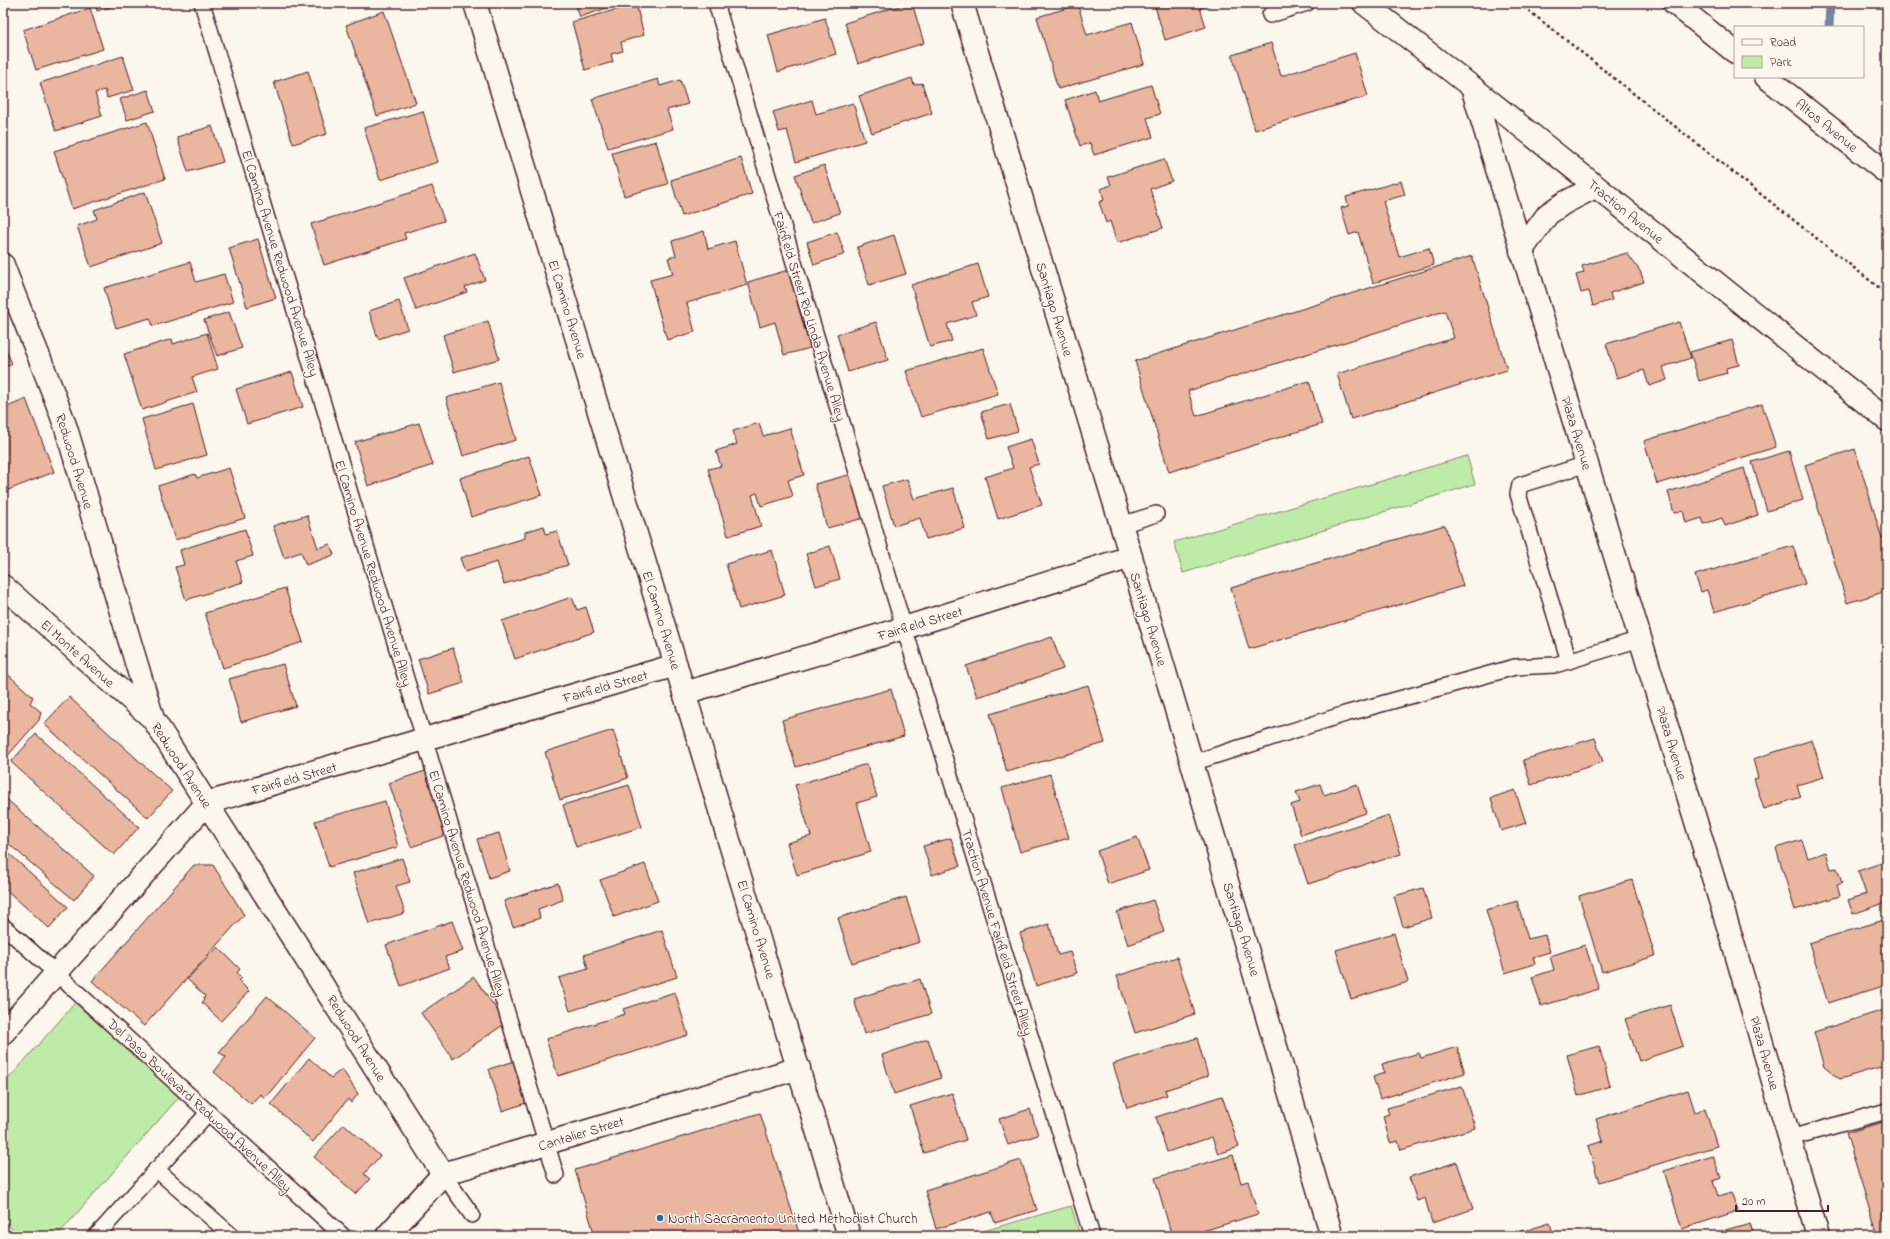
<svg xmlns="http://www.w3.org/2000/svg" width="1890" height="1239" font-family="'Indie Flower',sans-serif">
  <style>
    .green { fill: #bfeba9; stroke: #84856a }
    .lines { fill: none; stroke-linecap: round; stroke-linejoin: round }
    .stream { stroke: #7287a0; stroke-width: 9 }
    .building { fill: #ebb69f; stroke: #4a1f2b }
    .lane-casing { stroke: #4a1f2b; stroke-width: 18 }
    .street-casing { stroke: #4a1f2b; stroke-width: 25 }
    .secondary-casing { stroke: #4a1f2b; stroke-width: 25 }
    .path { stroke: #4a1f2b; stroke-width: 2.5; stroke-dasharray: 3 3; stroke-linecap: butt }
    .lane { stroke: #fbf7ec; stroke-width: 15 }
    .street { stroke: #fbf7ec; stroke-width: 22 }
    .secondary { stroke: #fbf7ec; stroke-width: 22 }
    .poi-dot { fill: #1f6fb2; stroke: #fbf7ec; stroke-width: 1.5 }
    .labels { text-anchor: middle; stroke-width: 3; stroke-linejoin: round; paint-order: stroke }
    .street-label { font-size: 14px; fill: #4a1f2b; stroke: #fbf7ec }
    .poi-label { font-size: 14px; fill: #4a1f2b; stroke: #fbf7ec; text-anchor: start }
  </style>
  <rect width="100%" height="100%" fill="#fbf7ec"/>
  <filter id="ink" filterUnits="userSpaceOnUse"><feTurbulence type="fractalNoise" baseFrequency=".025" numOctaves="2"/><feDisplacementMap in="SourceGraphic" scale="8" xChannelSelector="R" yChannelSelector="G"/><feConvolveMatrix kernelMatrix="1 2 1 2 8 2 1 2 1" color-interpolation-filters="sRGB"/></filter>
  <g filter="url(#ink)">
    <g class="green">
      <polygon points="1467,456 1475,484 1183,573 1174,542"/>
      <polygon points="75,1003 180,1096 57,1236 20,1236 3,1221 3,1085"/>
      <polygon points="1071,1206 1080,1236 966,1236"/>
    </g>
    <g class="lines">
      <polyline class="stream" points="1829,27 1830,3"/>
    </g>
    <g class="building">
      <polygon points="95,3 123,3 97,11"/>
      <polygon points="575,3 622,3 580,17"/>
      <polygon points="908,3 912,3 924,43 858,64 845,23"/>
      <polygon points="1154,3 1216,3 1200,8 1206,27 1165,40"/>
      <polygon points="636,4 644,35 621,42 623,51 611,54 613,62 585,70 572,22"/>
      <polygon points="1078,5 1087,35 1132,22 1144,64 1058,89 1037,17"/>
      <polygon points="90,8 103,49 36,70 23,30"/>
      <polygon points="384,11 416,103 377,116 346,25"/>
      <polygon points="825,18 836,54 778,72 768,35"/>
      <polygon points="1271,43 1281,76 1355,53 1368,96 1255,130 1232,55"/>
      <polygon points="123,56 134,90 107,98 105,90 95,93 102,116 56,131 40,83"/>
      <polygon points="308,71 327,134 293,144 274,82"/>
      <polygon points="912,78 914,85 922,83 932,113 872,133 859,96"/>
      <polygon points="658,79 660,86 680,80 688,104 667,110 673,129 608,148 592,99"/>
      <polygon points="1151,85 1160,114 1147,118 1153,137 1094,155 1090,143 1080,146 1065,100 1095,90 1098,101"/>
      <polygon points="148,90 155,111 127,120 120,99"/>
      <polygon points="812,100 816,114 853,103 865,141 796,162 787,130 779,132 773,112"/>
      <polygon points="423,111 438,162 380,180 364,128"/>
      <polygon points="147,122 165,179 72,209 54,151"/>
      <polygon points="212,126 223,162 188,172 177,137"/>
      <polygon points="656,141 668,184 624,196 612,153"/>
      <polygon points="741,158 752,194 682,216 671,180"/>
      <polygon points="1164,159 1172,181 1150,189 1163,228 1117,243 1110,221 1106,223 1099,202 1104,200 1101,189 1111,185 1108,177"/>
      <polygon points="824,165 840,213 811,223 795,175"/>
      <polygon points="1401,181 1405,195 1383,201 1399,257 1429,248 1434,265 1373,283 1358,232 1349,235 1341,208 1348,206 1346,197"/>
      <polygon points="432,186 444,221 404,233 406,239 324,265 311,224"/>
      <polygon points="145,192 162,243 91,267 77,226 97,219 94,210"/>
      <polygon points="704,231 708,249 735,241 747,285 687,303 695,332 667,340 650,280 673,274 668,258 676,256 672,241"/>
      <polygon points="837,232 845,254 814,265 807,242"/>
      <polygon points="894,235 906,274 869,285 857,247"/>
      <polygon points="258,239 276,298 247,307 229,248"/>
      <polygon points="475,253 485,280 465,287 467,292 416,310 404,278"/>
      <polygon points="1627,253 1640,271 1644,282 1610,293 1612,300 1593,306 1589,291 1581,293 1576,275 1584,273 1582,266"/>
      <polygon points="1472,256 1507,370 1351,419 1337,374 1454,338 1445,311 1188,391 1196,416 1309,381 1322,424 1169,472 1135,361"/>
      <polygon points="190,262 196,282 224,274 233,302 153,326 150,318 116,328 104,288"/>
      <polygon points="978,264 988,297 972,302 976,315 947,324 952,341 930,347 911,285"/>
      <polygon points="788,270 810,348 784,355 775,322 760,327 748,282"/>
      <polygon points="399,301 408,329 378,339 369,311"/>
      <polygon points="229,312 242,348 217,356 204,320"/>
      <polygon points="488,321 499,359 454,372 443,335"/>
      <polygon points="876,322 888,360 848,372 837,334"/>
      <polygon points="1679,322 1691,358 1663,367 1667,380 1649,386 1644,370 1617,378 1606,344"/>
      <polygon points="207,333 218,369 192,377 197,392 142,410 124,354 172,339 173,344"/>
      <polygon points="1732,340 1739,365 1726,368 1727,373 1699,381 1690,352"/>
      <polygon points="3,342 12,364 3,368"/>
      <polygon points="983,348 998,394 921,417 906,371"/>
      <polygon points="292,372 303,407 247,424 236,389"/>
      <polygon points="499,382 516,440 463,456 446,398"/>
      <polygon points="26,399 54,472 3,492 3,409"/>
      <polygon points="193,404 207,455 156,470 142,419"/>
      <polygon points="1010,404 1018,431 989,439 981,412"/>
      <polygon points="1762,404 1776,447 1657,484 1644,441"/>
      <polygon points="419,423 433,465 368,486 355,442"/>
      <polygon points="759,423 763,436 790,428 804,475 788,480 793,496 761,506 757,493 752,495 761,526 728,536 708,469 721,466 716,451 737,444 733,431"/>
      <polygon points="1031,439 1039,464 1029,467 1042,505 998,519 985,477 1013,468 1006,447"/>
      <polygon points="1855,449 1882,538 1887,537 1887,591 1847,603 1805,465"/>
      <polygon points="1789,451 1803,500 1767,511 1752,462"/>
      <polygon points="529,456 542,495 471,517 460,478"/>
      <polygon points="229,468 245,518 175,540 158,486 195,474 197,478"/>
      <polygon points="1744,468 1758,515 1725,526 1722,518 1704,524 1702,518 1686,523 1683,511 1674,513 1668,492"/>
      <polygon points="852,474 864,518 827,528 815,484"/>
      <polygon points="907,479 914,499 953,488 965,528 926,539 920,518 894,526 882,486"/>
      <polygon points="307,515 318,548 330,544 334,555 306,565 301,552 284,558 273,526"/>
      <polygon points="1445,525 1463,586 1249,649 1231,588"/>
      <polygon points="544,526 546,534 557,531 568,565 504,584 497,562 465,572 460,558 525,538 525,532"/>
      <polygon points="245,529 253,556 236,561 243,582 186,600 175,567 184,565 180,550"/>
      <polygon points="830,546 840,579 816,586 806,554"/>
      <polygon points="1793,546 1805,584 1714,612 1707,590 1701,592 1695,575"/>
      <polygon points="772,550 785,595 739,609 726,564"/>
      <polygon points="285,588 303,642 223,668 205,613"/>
      <polygon points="572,597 577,610 586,607 594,632 515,659 502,621"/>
      <polygon points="1052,637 1063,669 977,697 966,666"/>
      <polygon points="453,648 464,683 429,694 418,659"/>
      <polygon points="283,664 296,706 241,722 229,679"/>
      <polygon points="3,670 33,697 30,703 41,712 39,720 4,760"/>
      <polygon points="1088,685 1105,743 1007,772 990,714"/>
      <polygon points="891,689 904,736 796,767 782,720"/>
      <polygon points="69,697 172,791 148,818 44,724"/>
      <polygon points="613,730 628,778 560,800 545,752"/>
      <polygon points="36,734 139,827 114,855 11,762"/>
      <polygon points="1595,738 1603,762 1531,785 1523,760"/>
      <polygon points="1812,740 1824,777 1797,785 1801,797 1764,809 1754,779 1758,778 1753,759"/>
      <polygon points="867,764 877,797 857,803 871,852 797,875 787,843 811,836 795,785"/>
      <polygon points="428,770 449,834 411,847 389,783"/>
      <polygon points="1050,774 1069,838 1020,852 1002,788"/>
      <polygon points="1320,784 1324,795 1357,784 1366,813 1301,835 1291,805 1300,802 1296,792"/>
      <polygon points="629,785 642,827 576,847 563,805"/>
      <polygon points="1515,790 1526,823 1501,831 1491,798"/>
      <polygon points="3,796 94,876 74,900 3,839"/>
      <polygon points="385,801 398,847 329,867 315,821"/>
      <polygon points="1389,815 1401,854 1308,884 1295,845"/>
      <polygon points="499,833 510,871 489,878 477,839"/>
      <polygon points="1137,837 1149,870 1108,884 1097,851"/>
      <polygon points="951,838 960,866 932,875 923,846"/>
      <polygon points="1802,840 1808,858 1826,852 1831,869 1837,868 1842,883 1837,885 1840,896 1795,910 1776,848"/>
      <polygon points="3,848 68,907 49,928 3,887"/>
      <polygon points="402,858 410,882 396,886 405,913 369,924 353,873"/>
      <polygon points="1887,861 1887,902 1853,914 1848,900 1866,894 1858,871"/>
      <polygon points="645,864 658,901 614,917 600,880"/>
      <polygon points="194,865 213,865 244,915 144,1026 92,981"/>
      <polygon points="1632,880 1655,956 1602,972 1579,896"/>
      <polygon points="558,883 563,900 538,909 540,918 513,927 504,901"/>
      <polygon points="1423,888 1432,918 1403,927 1394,896"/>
      <polygon points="906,897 920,942 852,963 838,918"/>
      <polygon points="1153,900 1164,932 1128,945 1117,912"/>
      <polygon points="1517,901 1528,939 1545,935 1550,952 1533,957 1535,964 1505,973 1486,910"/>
      <polygon points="1887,919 1887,985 1828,1003 1809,943"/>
      <polygon points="452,921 463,951 445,957 450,968 401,986 386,945"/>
      <polygon points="1049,924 1058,955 1070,952 1077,973 1036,986 1020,933"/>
      <polygon points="662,930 677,977 570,1011 559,978 588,969 584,955"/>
      <polygon points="1394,933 1408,982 1351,999 1336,950"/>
      <polygon points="1585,945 1599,989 1541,1006 1532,977 1554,970 1550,956"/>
      <polygon points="218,947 240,969 237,973 242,978 239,981 249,991 221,1021 202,1003 205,996 187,979"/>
      <polygon points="1177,957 1195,1014 1135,1033 1117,976"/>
      <polygon points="474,977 506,1023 453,1059 421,1013"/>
      <polygon points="920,979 931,1014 864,1034 854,999"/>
      <polygon points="675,992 688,1035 558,1076 546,1039 625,1014 623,1009"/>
      <polygon points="267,996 315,1038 265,1098 260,1094 251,1104 214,1072 226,1057 219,1052"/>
      <polygon points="1670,1005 1683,1046 1639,1061 1625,1019"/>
      <polygon points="1887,1009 1887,1065 1840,1079 1824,1067 1814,1032"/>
      <polygon points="1197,1038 1208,1076 1165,1090 1167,1095 1127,1108 1113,1064"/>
      <polygon points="928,1039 941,1078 894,1094 882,1055"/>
      <polygon points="1599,1046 1610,1086 1578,1096 1567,1055"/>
      <polygon points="1457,1047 1465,1073 1380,1099 1373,1077 1384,1073 1382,1064 1419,1053 1421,1058"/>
      <polygon points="309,1058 331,1078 342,1069 358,1094 351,1103 348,1099 313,1142 271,1104"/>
      <polygon points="515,1061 529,1102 502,1111 489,1069"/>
      <polygon points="1462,1086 1475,1128 1401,1150 1398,1141 1390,1143 1383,1116 1389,1114 1387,1108"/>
      <polygon points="1688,1090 1695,1112 1705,1109 1717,1146 1599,1182 1588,1146 1603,1141 1596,1119"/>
      <polygon points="952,1093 966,1140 924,1153 910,1106"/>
      <polygon points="1222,1096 1239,1147 1218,1154 1212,1137 1167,1152 1156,1117"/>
      <polygon points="1030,1109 1038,1135 1008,1145 999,1119"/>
      <polygon points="760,1113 800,1236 595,1236 575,1170"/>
      <polygon points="1887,1121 1887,1236 1878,1236 1846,1133"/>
      <polygon points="344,1124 380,1156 364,1174 370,1179 356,1194 314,1157"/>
      <polygon points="1233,1155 1241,1183 1248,1181 1258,1214 1187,1236 1172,1236 1155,1178"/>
      <polygon points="1713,1156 1721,1178 1713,1181 1718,1196 1731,1192 1738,1211 1682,1229 1664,1171"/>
      <polygon points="1021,1160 1037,1210 995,1223 991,1212 936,1229 925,1190"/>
      <polygon points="1457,1162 1473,1209 1432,1223 1425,1198 1417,1201 1409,1177"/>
      <polygon points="1550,1223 1554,1236 1508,1236"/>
      <polygon points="1750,1223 1754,1236 1723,1236 1722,1231"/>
    </g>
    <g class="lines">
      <g class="lane-casing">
        <g id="lane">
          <polyline points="202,3 556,1175"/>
          <polyline points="716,3 891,585 1092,1236"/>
          <polyline points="1270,15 1307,3"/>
          <polyline points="1121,525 1156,514"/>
          <polyline points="1569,661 1518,494 1520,485 1587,464"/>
          <polyline points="1192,763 1345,714 1515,667 1555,665 1640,639"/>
          <polyline points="3,926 56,973 343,1236"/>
          <polyline points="1790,1138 1887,1111"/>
          <polyline points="156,1169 232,1236"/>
          <polyline points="443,1174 472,1215"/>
          <polyline points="96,1236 208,1113"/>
        </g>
      </g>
      <g class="street-casing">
        <g id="street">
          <polyline points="962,3 1131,557 1332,1236"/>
          <polyline points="1364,3 1472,87 1887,420"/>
          <polyline points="1674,3 1735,52"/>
          <polyline points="1766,77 1887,173"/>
          <polyline points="1472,87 1733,943 1818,1236"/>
          <polyline points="1521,251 1548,214 1564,203 1595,187"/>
          <path d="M3 265C23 320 47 373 66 428L153 719 443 1174"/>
          <polyline points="3,586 153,719"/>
          <polyline points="684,693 904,628 1131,557"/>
          <polyline points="3,1033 207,803 676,665"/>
          <polyline points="387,1236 443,1174 799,1068"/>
        </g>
      </g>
      <g class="secondary-casing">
        <polyline id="secondary" points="475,3 849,1236"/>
      </g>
      <polyline class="path" points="1519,3 1887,294"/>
      <use href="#lane" class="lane"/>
      <use href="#street" class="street"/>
      <use href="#secondary" class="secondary"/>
    </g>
  </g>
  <circle class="poi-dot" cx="660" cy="1218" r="4"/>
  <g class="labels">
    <g class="street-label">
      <text transform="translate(1827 125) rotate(39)" y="5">Altos Avenue</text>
      <text transform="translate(1626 211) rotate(39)" y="5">Traction Avenue</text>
      <text transform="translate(281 263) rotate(73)" y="5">El Camino Avenue Redwood Avenue Alley</text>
      <text transform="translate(568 309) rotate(73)" y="5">El Camino Avenue</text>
      <text transform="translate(1055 309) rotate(73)" y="5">Santiago Avenue</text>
      <text transform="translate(810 316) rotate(73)" y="5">Fairfield Street Rio Linda Avenue Alley</text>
      <text transform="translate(1577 433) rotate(73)" y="5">Plaza Avenue</text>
      <text transform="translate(75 461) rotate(73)" y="5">Redwood Avenue</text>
      <text transform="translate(374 573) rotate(73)" y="5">El Camino Avenue Redwood Avenue Alley</text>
      <text transform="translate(1149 619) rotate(73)" y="5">Santiago Avenue</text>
      <text transform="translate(662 620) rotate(73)" y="5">El Camino Avenue</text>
      <text transform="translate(920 623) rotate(-17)" y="5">Fairfield Street</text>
      <text transform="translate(78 653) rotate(42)" y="5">El Monte Avenue</text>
      <text transform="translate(605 686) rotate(-16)" y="5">Fairfield Street</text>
      <text transform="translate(1672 743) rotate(73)" y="5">Plaza Avenue</text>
      <text transform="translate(182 765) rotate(57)" y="5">Redwood Avenue</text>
      <text transform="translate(294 778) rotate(-16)" y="5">Fairfield Street</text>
      <text transform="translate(468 883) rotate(73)" y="5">El Camino Avenue Redwood Avenue Alley</text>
      <text transform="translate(757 929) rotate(73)" y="5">El Camino Avenue</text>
      <text transform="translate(1242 929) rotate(73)" y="5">Santiago Avenue</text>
      <text transform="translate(998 932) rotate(73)" y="5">Traction Avenue Fairfield Street Alley</text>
      <text transform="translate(357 1038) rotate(58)" y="5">Redwood Avenue</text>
      <text transform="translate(1765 1053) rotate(74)" y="5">Plaza Avenue</text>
      <text transform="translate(200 1105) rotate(43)" y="5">Del Paso Boulevard Redwood Avenue Alley</text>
      <text transform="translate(581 1133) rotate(-17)" y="5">Cantalier Street</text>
    </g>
    <g class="poi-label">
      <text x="668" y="1223">North Sacramento United Methodist Church</text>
    </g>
  </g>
  <rect width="1890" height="1239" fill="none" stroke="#fbf7ec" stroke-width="16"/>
  <rect x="8" y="8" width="1874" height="1223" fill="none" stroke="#4a1f2b" stroke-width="1.5" filter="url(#ink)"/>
  <rect x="1734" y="26" width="130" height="52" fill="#fbf7ec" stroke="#b4a19f"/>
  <rect x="1742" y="39" width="20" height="6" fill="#fbf7ec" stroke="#b4a19f"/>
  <text x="1770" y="46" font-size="12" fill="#4a1f2b">Road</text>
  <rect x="1742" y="56" width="20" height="12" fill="#bfeba9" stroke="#b4a19f"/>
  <text x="1770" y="66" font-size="12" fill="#4a1f2b">Park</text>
  <path d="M1736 1205v6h92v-6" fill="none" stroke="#4a1f2b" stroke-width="2"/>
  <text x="1742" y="1205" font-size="12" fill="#4a1f2b" stroke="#fbf7ec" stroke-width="3" paint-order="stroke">20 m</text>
</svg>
